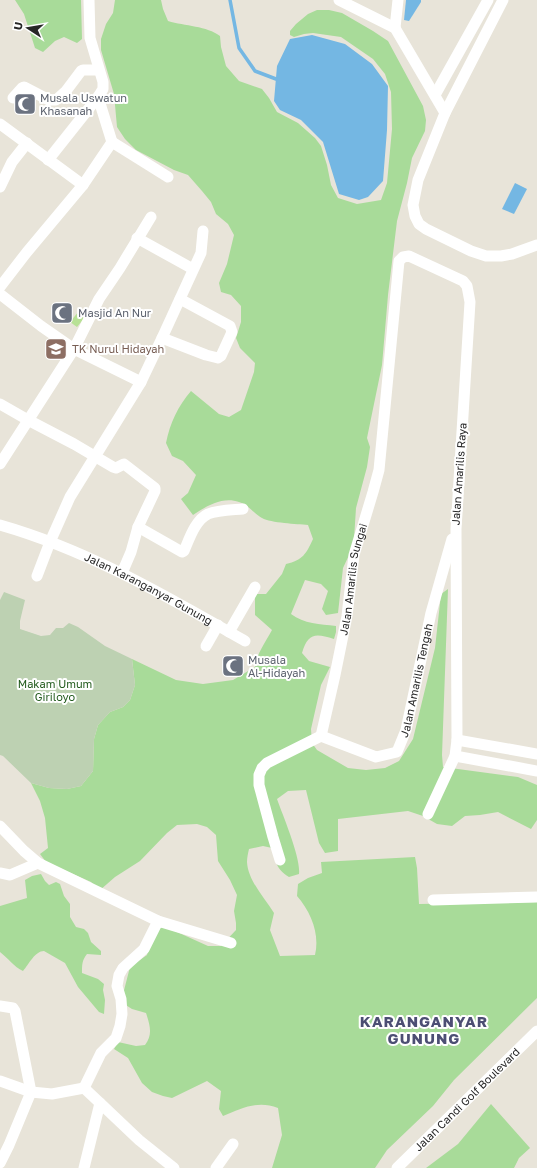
<svg xmlns="http://www.w3.org/2000/svg" width="537" height="1168" font-family="'Golos Text',sans-serif">
  <style>
    .green { fill: #a8db99 }
    .cemetery { fill: #bdd1b2 }
    .pitch { fill: #b8e196 }
    .water { fill: #74b7e3 }
    .lines { fill: none; stroke-linecap: round; stroke-linejoin: round }
    .stream { stroke: #74b7e3; stroke-width: 3.5 }
    .street { stroke: #fff; stroke-width: 11 }
    .labels { text-anchor: middle; stroke-width: 4; stroke-linejoin: round; paint-order: stroke }
    .worship-label { font-size: 11px; fill: #5b616d; stroke: #fff; text-anchor: start }
    .education-label { font-size: 11px; fill: #785e54; stroke: #fff; text-anchor: start }
    .street-label { font-size: 11px; fill: #272727; stroke: #fff }
    .park-label { font-size: 11px; fill: #245c1f; stroke: #fff }
    .district-label { font-size: 15px; font-weight: bold; letter-spacing: 1px; fill: #4c4e73; stroke: #fff }
  </style>
  <rect width="100%" height="100%" fill="#e8e4d9"/>
  <g class="green">
    <polygon points="15,0 81,0 82,39 77,43 64,37 55,41 43,52 35,48 24,14"/>
    <path d="M115 0H161L163 9 168 21C185 26 207 26 220 36L221 47 226 66 239 81 262 89 269 98 277 112 298 123 315 138 321 146 327 165 331 185 338 198 357 204 381 200 387 183 392 129 391 92 385 74 373 59 341 37 313 33 304 34 294 37 290 35V31L296 24 308 14 317 10H329L342 13 373 31 388 41 423 106 426 120 425 131 412 158 407 183 397 221 388 295 382 365 367 438 370 447 367 467 356 508 354 539 350 553 343 568 338 613 326 615 322 609 328 591 321 584 305 580 291 614C304 624 320 624 336 626V632L334 639C315 633 308 633 302 653L309 661 330 667 321 685 311 729 312 743 317 750 348 768 366 770 385 768 399 761 413 739 435 648 441 594 448 589 442 755 443 767 518 777 537 785V820L531 829 498 812 480 815 465 816 452 826 437 824 423 816 408 811 338 819V851L325 853 319 843 306 790 288 791 277 799C283 816 301 858 299 874L289 877C276 869 276 862 272 848L263 846 249 849C248 853 247 858 247 862 248 881 265 898 274 913L270 930 280 956 315 955C320 934 311 912 297 896L298 884 308 878 322 873 321 862 415 857 417 868 419 904 537 902V998L454 1080 433 1106 387 1150 375 1168H272L282 1135 278 1108C258 1100 242 1108 223 1116L219 1109 221 1091 207 1081 172 1098 163 1096 152 1092 142 1083 128 1058 114 1049 118 1042 136 1046 145 1045C153 1035 150 1025 146 1013L132 1009 121 1002 130 967 147 955 152 936 156 929 166 927 208 946H221L236 930V923L234 911 237 895 230 880 218 861 216 835 207 827 197 824 177 825 167 833 140 861 115 877 99 891 91 882 46 862 40 854 48 848 45 818 40 801 31 783 49 788 67 789 81 786 93 771 94 739 98 725 110 712 123 707 130 700 135 685 132 659 176 680 203 684 233 680 255 667C257 653 265 643 272 630L255 615V594H266L282 574 286 564C303 560 306 554 313 539L308 525C297 524 271 523 262 518 254 514 248 504 239 502 223 496 206 506 193 515L181 499 188 493 196 475 183 461 172 456 166 443C170 423 178 406 191 391L219 414 229 417 241 410 254 372 255 363 240 348 236 338 241 322V306L231 295 221 292 219 283 227 264 234 235 228 224 216 214 211 202 202 191 188 175 174 170 136 150 125 139 117 127 114 94 101 50V39L106 24 113 13Z"/>
    <path d="M41 874 45 881 49 885 56 882 60 884 64 896 70 904V917L76 927 84 929 88 933 91 942 101 951V955L87 954C82 960 82 965 82 973L98 979 104 984 103 990 105 1000 104 1014 99 1012 78 987 65 963 44 951C35 951 29 964 23 971 14 967 8 958 0 952V906L27 898 25 880 32 876Z"/>
    <polygon points="491,1104 530,1148 519,1158 514,1168 426,1168 458,1144"/>
  </g>
  <polygon class="cemetery" points="4,592 25,600 20,621 20,629 41,636 50,635 56,628 63,628 69,623 78,627 105,646 132,659 135,685 130,700 123,707 110,712 98,725 94,739 93,771 81,786 67,789 49,788 31,783 3,756 0,755 0,600"/>
  <polygon class="pitch" points="79,311 86,316 77,327 70,322"/>
  <g class="water">
    <polygon points="406,0 421,0 421,2 409,21 404,20"/>
    <polygon points="312,35 345,44 372,64 388,86 387,130 383,181 368,197 359,200 339,194 323,142 301,120 280,110 274,101 277,66 290,39"/>
    <polygon points="515,183 527,189 514,214 502,209"/>
  </g>
  <g class="lines">
    <polyline class="stream" points="230,0 239,48 255,71 276,79"/>
    <g class="street">
      <polyline points="339,0 395,28 445,113"/>
      <polyline points="503,0 445,113 418,180 413,205 415,216 419,224 426,229 471,251 486,256 501,256 512,254 537,245"/>
      <polyline points="395,28 398,0"/>
      <polyline points="435,95 488,0"/>
      <polyline points="13,98 22,88 24,87 49,100 56,100 66,91 81,71 83,70 98,70"/>
      <polyline points="0,124 83,185"/>
      <polyline points="112,142 168,177"/>
      <polyline points="48,160 98,97"/>
      <polyline points="0,187 12,162 27,143"/>
      <polyline points="137,238 193,269"/>
      <polyline points="0,287 27,252 83,185 112,142 98,97 103,89 103,82 90,38 89,0"/>
      <polyline points="0,294 41,326 74,349 141,382"/>
      <polyline points="162,338 206,355 218,358 221,356 232,332 230,326 180,299"/>
      <polyline points="0,404 28,420 74,444 113,467 116,468 124,464 155,488 155,491 138,527 131,552 122,573"/>
      <polyline points="0,464 74,349 99,299 120,268 151,217"/>
      <path id="s1" d="M0 525C88 550 166 596 245 641"/>
      <path d="M138 527 182 552 184 551C189 540 195 520 208 514 218 510 232 510 243 509"/>
      <polyline points="37,576 50,542 70,497 141,382 162,338 201,253 203,231"/>
      <polyline points="229,632 255,587"/>
      <polyline points="206,646 218,625"/>
      <path id="s2" d="M321 736 335 675 347 616 354 555 373 492 379 470 399 261 403 257 409 256 463 281 467 286 470 302 456 529 457 740 455 756 428 814"/>
      <path id="s3" d="M321 736 376 757 397 752 406 730 431 613 452 539"/>
      <polyline points="457,740 537,754"/>
      <polyline points="455,756 537,771"/>
      <polyline points="0,826 24,851 38,863 158,921 231,943"/>
      <polyline points="280,860 273,837 259,785 259,775 262,768 267,763 321,736"/>
      <polyline points="0,873 10,875 38,863"/>
      <polyline points="433,900 537,897"/>
      <polyline points="0,1006 13,1008 15,1011 31,1092 9,1145 0,1163"/>
      <polyline points="0,1081 31,1092 52,1094 84,1088"/>
      <polyline points="84,1088 101,1053 116,1038 120,1026 122,1014 121,999 117,986 119,975 123,968 144,949 158,921"/>
      <polyline points="84,1088 100,1103 84,1168"/>
      <polyline points="100,1103 139,1140 174,1168"/>
      <polyline points="216,1168 233,1144"/>
      <path id="s4" d="M397 1168 537 1031"/>
    </g>
  </g>
  <defs>
    <g id="mosque-square" transform="scale(1.15)"><rect x="-9" y="-9" width="18" height="18" rx="4" fill="#6b7280" stroke="#fff"/><path d="M3.5-4.9A6 6 0 1 0 3.5 4.9A5 5 0 1 1 3.5-4.9Z" fill="#fff"/></g>
    <g id="school-square" transform="scale(1.15)"><rect x="-9" y="-9" width="18" height="18" rx="4" fill="#8d6e63" stroke="#fff"/><path d="M0-5L7-2L0 1L-7-2ZM-4 1L0 2.5L4 1V4Q0 6-4 4Z" fill="#fff"/></g>
  </defs>
  <g fill-rule="evenodd">
    <use href="#mosque-square" x="25" y="104"/>
    <use href="#mosque-square" x="62" y="313"/>
    <use href="#school-square" x="56" y="349"/>
    <use href="#mosque-square" x="233" y="666"/>
  </g>
  <g class="labels">
    <g class="worship-label">
      <text x="40" y="102">Musala Uswatun<tspan x="40" dy="13">Khasanah</tspan></text>
      <text x="78" y="317">Masjid An Nur</text>
      <text x="248" y="664">Musala<tspan x="248" dy="13">Al-Hidayah</tspan></text>
    </g>
    <g class="education-label">
      <text x="72" y="353">TK Nurul Hidayah</text>
    </g>
    <g class="street-label">
      <text transform="translate(459 474) rotate(-86)" y="4">Jalan Amarilis Raya</text>
      <text dy="4" stroke="none"><textPath href="#s2" startOffset="160">Jalan Amarilis Sungai</textPath></text>
      <text dy="4" stroke="none"><textPath href="#s1" startOffset="162">Jalan Karanganyar Gunung</textPath></text>
      <text dy="4" stroke="none"><textPath href="#s3" startOffset="155">Jalan Amarilis Tengah</textPath></text>
      <text dy="4" stroke="none"><textPath href="#s4" startOffset="98">Jalan Candi Golf Boulevard</textPath></text>
    </g>
    <g class="park-label">
      <text x="55" y="688">Makam Umum<tspan x="55" dy="13">Giriloyo</tspan></text>
    </g>
    <g class="district-label">
      <text x="424" y="1027">KARANGANYAR<tspan x="424" dy="17">GUNUNG</tspan></text>
    </g>
  </g>
  <g transform="translate(28 28) rotate(282)" stroke="#ffffff" stroke-width="3" paint-order="stroke">
  <path d="M0-3L7 15L0 10L-7 15Z" fill="#272727"/>
  <text y="-6" font-size="11" font-weight="bold" text-anchor="middle" fill="#272727">U</text>
  </g>
</svg>
